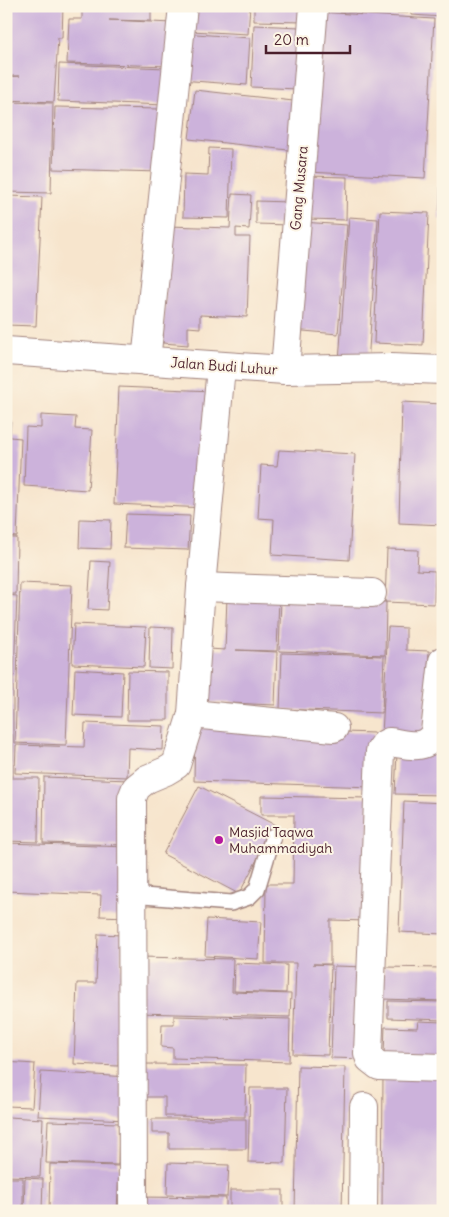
<svg xmlns="http://www.w3.org/2000/svg" width="449" height="1217" font-family="Delius,sans-serif">
  <style>
    .building { fill: #ccb2db }
    .lines { fill: none; stroke-linecap: round; stroke-linejoin: round }
    .lane-casing { stroke: #a0827c; stroke-width: 18 }
    .street-casing { stroke: #a0827c; stroke-width: 30 }
    .lane { stroke: #fff; stroke-width: 15 }
    .street { stroke: #fff; stroke-width: 28 }
    .poi-dot { fill: #b5179e; stroke: #fcf5e5; stroke-width: 2 }
    .labels { text-anchor: middle; stroke-width: 4; stroke-linejoin: round; paint-order: stroke }
    .street-label { font-size: 14px; fill: #4a1f2b; stroke: #fcf5e5 }
    .poi-label { font-size: 14px; fill: #4a1f2b; stroke: #fcf5e5; text-anchor: start }
  </style>
  <rect width="100%" height="100%" fill="#fcf5e5"/>
  <filter id="ink" filterUnits="userSpaceOnUse"><feTurbulence type="fractalNoise" baseFrequency=".02" numOctaves="2"/><feDisplacementMap in="SourceGraphic" scale="10" xChannelSelector="R" yChannelSelector="G"/><feConvolveMatrix kernelMatrix="1 2 1 2 8 2 1 2 1" color-interpolation-filters="sRGB"/></filter>
  <filter id="wash" filterUnits="userSpaceOnUse"><feTurbulence type="fractalNoise" baseFrequency=".0096" numOctaves="4" result="noise"/><feDisplacementMap in="SourceGraphic" scale="20" xChannelSelector="R" yChannelSelector="G"/><feGaussianBlur stdDeviation="1.12" result="paint"/><feColorMatrix in="noise" values="0 0 0 0 0 0 0 0 0 0 0 0 0 0 0 0 0 1.4 0 .05"/><feComposite in="paint" operator="in"/></filter>
  <g filter="url(#wash)">
    <rect width="100%" height="100%" fill="#f7e5cd"/>
    <g id="blocks">
      <g class="building">
        <polygon points="6,6 63,6 62,38 58,38 54,102 6,100 6,77 20,76 6,76"/>
        <polygon points="82,6 151,6 151,21 109,20 172,23 170,66 67,63 69,19 82,19"/>
        <polygon points="193,6 250,6 248,34 191,31"/>
        <polygon points="254,6 305,6 304,22 254,21"/>
        <polygon points="340,6 408,6 408,13 340,12"/>
        <polygon points="411,6 443,6 443,17 411,15"/>
        <polygon points="317,12 434,19 425,178 308,172"/>
        <polygon points="254,25 300,27 298,89 251,87"/>
        <polygon points="183,33 250,38 247,85 180,80"/>
        <polygon points="59,64 167,68 166,105 58,101"/>
        <polygon points="195,90 302,102 297,151 189,139"/>
        <polygon points="6,102 53,103 51,193 6,192"/>
        <polygon points="55,107 161,109 159,172 53,169"/>
        <polygon points="209,148 231,149 229,218 183,217 184,174 208,175"/>
        <polygon points="441,164 443,164 443,220 439,219"/>
        <polygon points="307,176 347,177 346,220 307,219"/>
        <polygon points="232,194 251,195 249,229 236,228 236,237 250,237 247,317 200,315 200,328 188,327 188,345 163,343 168,226 230,228"/>
        <polygon points="6,196 42,197 36,326 6,325"/>
        <polygon points="256,201 290,202 290,225 256,224"/>
        <polygon points="380,211 429,213 423,345 374,343"/>
        <polygon points="349,217 378,219 368,364 339,362"/>
        <polygon points="301,222 347,225 338,334 292,330"/>
        <polygon points="119,387 212,391 207,508 114,504"/>
        <polygon points="402,402 443,404 443,525 399,523"/>
        <polygon points="41,415 76,417 75,429 92,430 88,490 24,486 26,427 41,428"/>
        <polygon points="6,419 11,420 10,437 21,438 17,537 6,536"/>
        <polygon points="279,450 355,454 349,560 272,555 274,519 258,518 261,465 277,466"/>
        <polygon points="126,514 190,516 188,550 124,548"/>
        <polygon points="80,519 111,520 110,549 79,548"/>
        <polygon points="6,538 17,538 16,594 6,594"/>
        <polygon points="387,549 418,550 417,570 435,571 434,604 385,602"/>
        <polygon points="91,561 110,562 107,610 88,609"/>
        <polygon points="20,583 72,585 66,745 15,743"/>
        <polygon points="6,595 17,596 14,676 6,676"/>
        <polygon points="227,597 279,598 277,651 236,650 277,652 275,705 206,702 209,649 225,650"/>
        <polygon points="281,599 386,602 385,655 279,651"/>
        <polygon points="74,624 146,627 144,667 72,664"/>
        <polygon points="150,627 173,628 172,669 149,668"/>
        <polygon points="388,627 406,628 406,650 429,651 424,737 382,734"/>
        <polygon points="282,653 384,656 382,713 280,709"/>
        <polygon points="75,669 123,672 121,717 73,715"/>
        <polygon points="128,671 168,672 168,720 127,720"/>
        <rect x="6" y="677" width="7" height="99"/>
        <polygon points="85,723 164,726 163,750 128,748 127,777 15,773 16,745 84,747"/>
        <polygon points="195,727 374,733 372,787 194,781"/>
        <polygon points="397,752 443,753 443,795 395,794"/>
        <polygon points="44,777 130,780 128,845 43,843"/>
        <polygon points="6,778 39,778 38,842 6,841"/>
        <polygon points="199,786 275,825 239,894 163,854"/>
        <polygon points="261,796 369,798 367,921 330,920 330,964 313,964 331,965 328,1055 293,1054 296,963 265,963 266,884 293,884 294,815 261,815"/>
        <polygon points="404,801 443,803 443,934 399,932"/>
        <polygon points="6,843 129,847 127,917 100,916 101,895 6,891"/>
        <polygon points="207,919 261,922 258,959 205,956"/>
        <polygon points="98,934 122,935 118,1066 74,1064 77,983 96,983"/>
        <polygon points="140,957 233,959 232,992 291,994 290,1017 138,1013"/>
        <polygon points="235,963 287,965 286,993 234,991"/>
        <polygon points="334,966 367,967 364,1059 331,1058"/>
        <polygon points="384,967 443,968 443,1001 383,999"/>
        <polygon points="388,1001 443,1002 443,1020 388,1018"/>
        <polygon points="174,1016 290,1019 289,1062 173,1058 173,1048 161,1047 162,1024 174,1024"/>
        <polygon points="418,1021 443,1022 443,1057 384,1055 385,1027 417,1028"/>
        <polygon points="6,1062 35,1064 32,1107 6,1106"/>
        <polygon points="146,1064 246,1065 245,1117 165,1116 165,1097 145,1097"/>
        <polygon points="298,1066 345,1067 342,1211 295,1211"/>
        <polygon points="41,1072 130,1077 127,1120 38,1116"/>
        <polygon points="383,1073 443,1074 443,1211 382,1211"/>
        <polygon points="250,1088 287,1088 285,1163 248,1162"/>
        <polygon points="8,1117 43,1119 40,1177 6,1176"/>
        <polygon points="152,1119 246,1119 246,1149 169,1149 169,1133 152,1133"/>
        <polygon points="48,1121 119,1123 118,1165 46,1163"/>
        <polygon points="168,1163 229,1165 227,1197 167,1195"/>
        <polygon points="50,1164 119,1166 117,1211 49,1211"/>
        <rect x="6" y="1178" width="17" height="31"/>
        <polygon points="25,1178 43,1179 42,1211 24,1211"/>
        <rect x="230" y="1190" width="53" height="21"/>
        <polygon points="138,1197 226,1198 226,1211 138,1211"/>
      </g>
    </g>
  </g>
  <g filter="url(#ink)">
    <use href="#blocks" fill-opacity="0" stroke="#a0827c" stroke-width="1"/>
    <g class="lines">
      <g class="lane-casing">
        <polyline id="lane" points="131,895 231,903 249,897 257,889 273,836"/>
      </g>
      <g class="street-casing">
        <g id="street">
          <polyline points="6,351 285,370 391,368 443,370"/>
          <polyline points="146,361 183,6"/>
          <polyline points="285,370 314,6"/>
          <polyline points="201,587 372,593"/>
          <path d="M443 661 435 732C426 752 407 744 389 742L385 744 380 751 368 1053 370 1059 379 1066 443 1068"/>
          <polyline points="192,714 334,728"/>
          <polyline points="133,1211 132,798 136,788 147,779 166,771 176,765 192,714 201,587 221,367"/>
          <polyline points="363,1211 364,1107"/>
        </g>
      </g>
      <use href="#lane" class="lane"/>
      <use href="#street" class="street"/>
    </g>
  </g>
  <circle class="poi-dot" cx="219" cy="840" r="5"/>
  <g class="labels">
    <g class="street-label">
      <text transform="translate(299 188) rotate(-85)" y="5">Gang Musara</text>
      <text transform="translate(224 366) rotate(4)" y="5">Jalan Budi Luhur</text>
    </g>
    <g class="poi-label">
      <text x="229" y="837">Masjid Taqwa<tspan x="229" dy="16">Muhammadiyah</tspan></text>
    </g>
  </g>
  <rect width="449" height="1217" fill="none" stroke="#fcf5e5" stroke-width="25"/>
  <path d="M266 45v8h84v-8" fill="none" stroke="#4a1f2b" stroke-width="2.5"/>
  <text x="274" y="45" font-size="15" fill="#4a1f2b" stroke="#fcf5e5" stroke-width="4" paint-order="stroke">20 m</text>
</svg>
